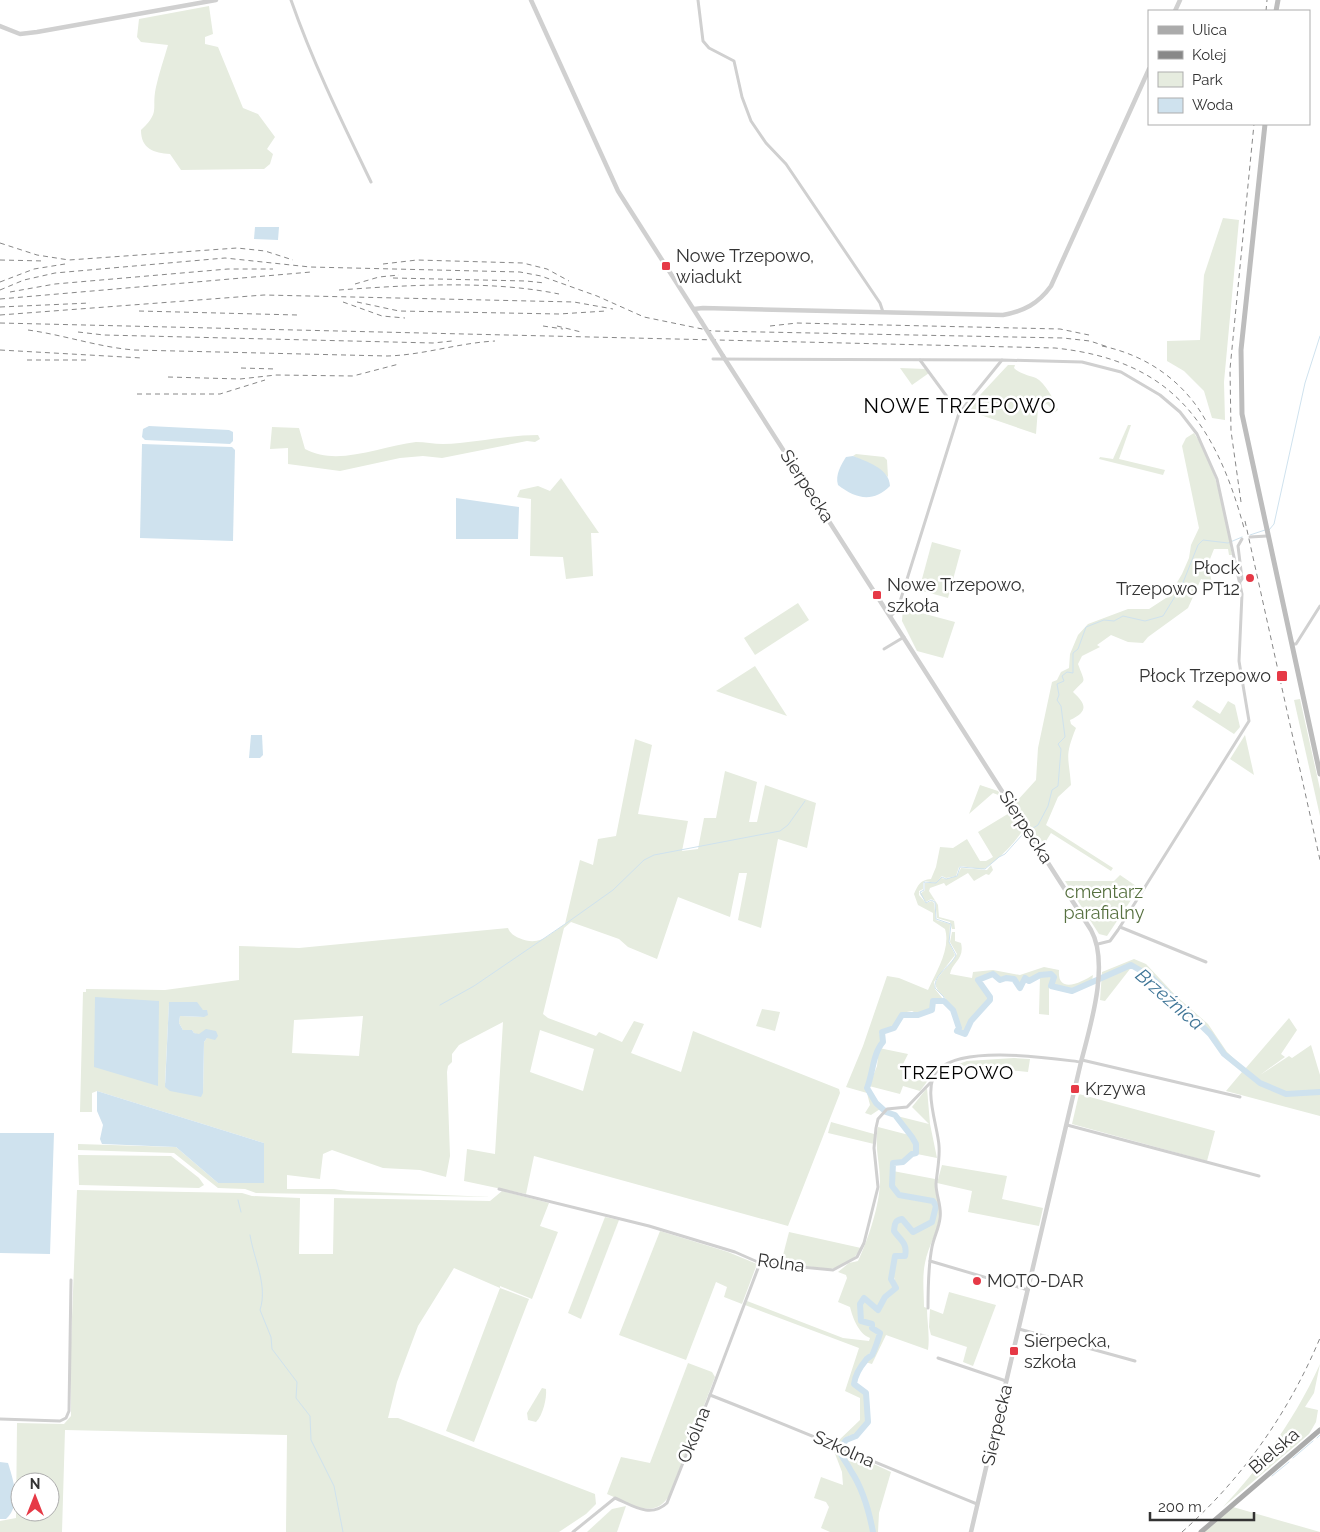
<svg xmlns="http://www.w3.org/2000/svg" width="1320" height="1532" font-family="Raleway,sans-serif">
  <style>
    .green { fill: #e6ecdf; fill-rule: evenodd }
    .water { fill: #cfe2ee }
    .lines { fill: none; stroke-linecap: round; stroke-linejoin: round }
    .stream { stroke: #cfe2ee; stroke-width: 1 }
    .river { stroke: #cfe2ee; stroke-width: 6 }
    .minor { stroke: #d0d0d0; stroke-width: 3 }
    .tertiary { stroke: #d0d0d0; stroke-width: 4.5 }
    .secondary { stroke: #bdbdbd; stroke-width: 5 }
    .primary { stroke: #ababab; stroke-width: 5 }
    .rail { stroke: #888; stroke-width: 1; stroke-dasharray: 5 4; stroke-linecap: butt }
    .tertiary-bridge { stroke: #d0d0d0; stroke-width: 4.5 }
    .poi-dot { fill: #e63946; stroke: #fff; stroke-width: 2 }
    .labels { text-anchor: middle; stroke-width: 5; stroke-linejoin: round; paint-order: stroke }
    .poi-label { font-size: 18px; fill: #333; stroke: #fff; text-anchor: start }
    .street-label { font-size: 18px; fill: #333; stroke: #fff }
    .park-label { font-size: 18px; fill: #56703f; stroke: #fff }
    .water-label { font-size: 19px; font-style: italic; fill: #3f7597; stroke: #fff }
    .neighbourhood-label { font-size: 19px; letter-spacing: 1px; fill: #000; stroke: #fff }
    .quarter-label { font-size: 20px; letter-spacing: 1px; fill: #000; stroke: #fff }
  </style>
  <rect width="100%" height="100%" fill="#fff"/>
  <g class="green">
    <path d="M209 6 213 34 205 37V44L218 47 243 108 258 114 275 137 267 149 273 154 270 164 264 169 181 170 170 154C154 153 141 149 141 130 161 111 151 110 156 87 159 73 164 59 168 45L141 42 137 37 139 19Z"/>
    <polygon points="1223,218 1239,220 1224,382 1225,420 1212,418 1204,391 1184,371 1167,361 1167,341 1200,340 1204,275"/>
    <path d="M1008 365H1015L1014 368C1020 374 1028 375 1036 378 1045 383 1054 399 1058 410L1055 412 1047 404 1038 408 1036 434 966 410Z"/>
    <polygon points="900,368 925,369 929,373 912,385"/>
    <polygon points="1128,425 1131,425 1119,459 1165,470 1163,475 1099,459 1100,457 1113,459"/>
    <path d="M272 427 299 428 305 449C338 467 380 446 416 442 425 442 434 444 443 444 475 443 506 435 538 435L540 439 535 442 527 441 442 458 423 456 400 458 340 471 288 464V448L270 449Z"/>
    <path d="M1194 433C1217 466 1225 515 1232 555H1229L1228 549H1214L1208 564 1212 583 1201 579 1188 608 1148 637 1143 643 1128 642 1111 635 1097 645 1100 647 1082 656 1078 664C1086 686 1086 677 1073 692 1086 704 1089 711 1070 720L1071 724 1076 728C1064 757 1069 757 1071 785L1058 797 1046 825 1113 868 1111 871 1051 833 1043 846 1015 803 1036 780 1038 748 1052 682 1057 680 1061 672 1069 668 1070 654 1078 635 1088 624 1128 609H1149L1169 596 1182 574 1189 558 1191 545 1199 528 1182 446 1186 438Z"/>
    <polygon points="856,454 884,457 887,460 888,477 880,470 853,456"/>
    <polygon points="561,478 599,533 591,533 593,576 566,579 563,557 530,556 531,499 517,497 520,490 538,486 550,491"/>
    <polygon points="932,542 961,550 948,598 919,590"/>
    <polygon points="798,603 809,620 755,655 744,638"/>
    <polygon points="903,608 955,622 943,658 917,651 902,621"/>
    <polygon points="755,666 787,716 716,691"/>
    <polygon points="1300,699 1320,789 1320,816 1294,700"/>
    <polygon points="1197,700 1220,714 1228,701 1235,705 1240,727 1234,734 1192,707"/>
    <polygon points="1245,735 1254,775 1230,759"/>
    <path d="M635 739 652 745 638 814 688 821 682 851 698 849 704 818H716L725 771 757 782 749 822H757L765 785 816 803 807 848 778 839 761 928 738 920 747 873H739L730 917 678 897 657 959 628 947 619 939 571 922 564 928 543 1014 548 1018 596 1036 599 1032 622 1042 634 1021 644 1024 631 1053 681 1072 693 1031 839 1089 840 1093 788 1226 534 1156 526 1194 464 1181 467 1149 495 1154 503 1022 459 1045 452 1054V1062L448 1066 447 1072 450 1156 446 1177 420 1170 383 1168 332 1150 323 1154 320 1179 287 1175V1189H334L347 1191 492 1197 256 1193 245 1189 218 1188 174 1153 78 1150V1144L176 1147 218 1183H264V1143L97 1091 92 1093V1112H80L83 992H86V989L165 990 239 980V946L299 948 508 928C510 933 514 936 519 938 540 947 548 935 565 924L580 860 593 865 598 839 616 836ZM169 1003 203 1010 204 1017 180 1016 179 1023 183 1030H192L194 1033 199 1035 203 1032 207 1038 204 1042 203 1093 165 1083ZM363 1016 359 1056 292 1053 294 1020ZM540 1030 594 1049 583 1091 530 1072Z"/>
    <polygon points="980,785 998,791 1001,796 993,793 969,814"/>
    <path d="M1011 812 1022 831C1012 847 998 859 984 869 976 870 967 865 959 867L956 876 946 878 942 876 936 883 925 881 923 883V889L919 891V895L926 903 932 901 934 903 936 920 950 924 949 942 955 955 934 982 935 989 943 999 933 1000 931 1009 918 1014 912 1011 901 1013 893 1028 879 1032 882 1042C871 1053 875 1073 866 1087L880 1109 871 1115 865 1113 870 1105 867 1093 846 1087 863 1046 887 976 899 978 928 990C936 972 951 949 945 929L933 921V913L918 905 914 894C918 885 920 880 931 879L936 867 940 847 953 848 967 839 980 861H986L993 857 978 832Z"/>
    <polygon points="991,865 993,870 989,875 986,874 974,881 968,873 946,886 944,883 930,888 929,891 938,905 939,917 954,921 955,929 952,929 950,922 937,918 935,901 931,899 926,902 920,894 925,890 925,883 936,883 941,878 946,879 957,876 961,868 987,870"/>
    <polygon points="1120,875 1139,888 1107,936 1099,934 1065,881 1114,881"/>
    <path d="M952 932H955V941L961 943C965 959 952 962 950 974L972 978 973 972 993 970 1020 975 1044 967 1059 970C1057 995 1082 982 1093 975L1092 981 1072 990 1051 985 1054 977 1052 974H1040L1028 981 1025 977 1019 987 1014 979 1006 977 1000 979 993 973 981 976 977 980 989 999 970 1021 965 1032 960 1033C958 1020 953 1010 945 998 942 994 934 989 936 982 938 974 952 964 957 954L950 942Z"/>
    <polygon points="1134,959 1146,964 1176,996 1208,1024 1227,1052 1245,1069 1289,1018 1297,1030 1281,1054 1285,1057 1260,1075 1289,1056 1292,1058 1311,1045 1320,1075 1320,1116 1226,1091 1242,1072 1226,1057 1208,1034 1135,969 1130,969 1105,1001 1100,1000 1102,972"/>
    <polygon points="1045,975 1053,977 1049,985 1049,1015 1039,1014 1040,976"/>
    <polygon points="762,1009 780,1012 775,1031 756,1026"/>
    <polygon points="879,1048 908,1054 901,1068 908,1078 913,1081 929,1079 920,1091 903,1086 900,1094 869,1086 877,1066"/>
    <polygon points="1014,1058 1030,1059 1028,1072 956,1065 967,1061"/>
    <polygon points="927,1088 930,1124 937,1158 917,1154 917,1144 897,1116 929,1124 912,1107"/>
    <polygon points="1079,1094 1215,1131 1207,1161 1072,1124"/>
    <polygon points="831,1122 874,1134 874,1144 828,1133"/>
    <path d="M878 1127 909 1135 915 1145V1153H911L903 1161 892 1162C892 1170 890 1177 891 1185 893 1200 921 1201 932 1202L935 1210 931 1222 913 1232 902 1219 893 1224 895 1234C902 1240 906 1246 904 1255H894L890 1279 895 1288 884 1296 878 1309 865 1297 859 1304 860 1322 871 1325 872 1328 880 1334C873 1353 859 1365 853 1382V1385L866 1395 867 1422 855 1436 851 1435 844 1438 841 1445 837 1442 860 1420V1398L845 1391 859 1348 745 1305 747 1301 843 1338 869 1341 870 1338C859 1334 853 1319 850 1307L838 1302 847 1278 846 1275 838 1272 849 1263 858 1261C868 1240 880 1204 880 1181 880 1163 874 1145 878 1127Z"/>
    <polygon points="78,1155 171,1156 199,1178 204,1185 199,1188 79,1185"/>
    <polygon points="942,1165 1007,1176 1002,1199 1043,1208 1039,1226 968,1212 972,1191 937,1183"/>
    <path d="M893 1171 935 1179C935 1191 940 1202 939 1214 939 1231 928 1246 925 1263 922 1277 924 1293 924 1307L927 1308C927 1322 930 1336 928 1350L886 1335 872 1364 865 1362 873 1356C873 1347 879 1342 881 1333L874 1329 872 1323 861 1321V1303L864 1299 879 1310 888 1295 896 1289C896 1278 889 1270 895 1256L906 1255C908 1244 901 1239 894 1231L897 1221H903L913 1233 933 1222 937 1212 934 1199 907 1197 894 1188Z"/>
    <path d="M77 1190 242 1193 252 1196 300 1198 299 1254H333L334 1198 490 1201 502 1191 549 1203 540 1226 558 1232 532 1299 500 1286V1288L529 1299 474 1442 446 1431 500 1288 454 1268 418 1326 397 1382 388 1418H398L595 1494 596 1504 586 1514 559 1532H286L287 1435 65 1430 62 1532H0V1521L16 1518 17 1423 64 1424 71 1416V1343ZM20 1482H50V1512H20Z"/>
    <polygon points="605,1217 619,1220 581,1319 568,1313"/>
    <polygon points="660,1231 728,1252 757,1264 742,1304 724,1297 727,1287 716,1282 686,1360 619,1335"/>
    <path d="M789 1232 861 1248C855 1260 842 1267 830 1269L781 1263Z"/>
    <polygon points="949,1292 996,1305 973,1366 963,1362 967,1347 931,1335 929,1327 930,1309 943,1314"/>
    <path d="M688 1363 712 1372 715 1377 669 1496C653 1521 629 1503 607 1494L621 1457 650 1463Z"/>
    <path d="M1320 1364 1314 1393 1305 1407 1318 1410 1316 1422 1309 1434 1223 1507C1262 1465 1296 1417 1320 1364Z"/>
    <path d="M542 1388 546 1389C547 1398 543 1415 536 1422L528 1420 527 1413Z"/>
    <polygon points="835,1446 891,1472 879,1513 878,1532 830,1532 821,1528 829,1507 826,1502 814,1498 821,1477 843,1485 842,1472 834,1451"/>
    <polygon points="626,1506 617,1532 587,1532 612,1509"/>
    <polygon points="1233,1507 1320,1532 1204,1532"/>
  </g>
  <g class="water">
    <polygon points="255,227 279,227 278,240 254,239"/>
    <polygon points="149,426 229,430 233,432 233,441 230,444 145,440 142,437 143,429"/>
    <polygon points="142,444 232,447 235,450 233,541 140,538"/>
    <path d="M853 456C866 461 890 469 890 486 873 503 856 499 838 485 835 475 841 465 846 457Z"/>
    <polygon points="456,498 519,507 518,539 456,539"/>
    <polygon points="251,735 262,735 263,755 260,758 249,758"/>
    <polygon points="95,997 159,1001 158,1086 94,1067"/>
    <polygon points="169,1002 197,1002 203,1010 207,1010 208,1015 204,1017 180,1016 179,1023 183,1030 192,1030 194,1033 199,1034 206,1029 216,1031 218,1036 215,1040 207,1038 204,1042 203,1093 201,1097 170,1091 165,1087"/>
    <polygon points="97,1091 264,1143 264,1183 218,1183 176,1147 102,1144 100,1139 103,1125 97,1111"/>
    <polygon points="0,1133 54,1133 50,1254 0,1253"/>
    <path d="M0 1462 8 1463C13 1479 22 1505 6 1519H0Z"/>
  </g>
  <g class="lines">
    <g class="stream">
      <polyline points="1269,530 1274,524 1305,383 1320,336"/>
      <polyline points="1250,535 1265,530"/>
      <path d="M944 1001V997L935 988C934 973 951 967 956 955L949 942 951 924 936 919 935 902 931 900 926 903 920 892 924 890V882L936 883 942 877 946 879 957 876 960 867 985 869 999 857 1005 854 1022 835 1038 825 1048 806 1052 790 1058 786 1061 749 1058 744 1065 737 1061 706 1057 700 1059 695 1057 684 1064 681 1062 676 1067 672 1073 673V653L1078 649 1086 627 1104 620 1114 621 1123 616 1145 621 1163 616 1182 585 1198 545 1203 540 1228 543 1242 537"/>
      <polyline points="440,1005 474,986 568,922 613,890 644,860 654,855 780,831 788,825 805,801"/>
      <polyline points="238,1200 241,1212"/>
      <path d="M250 1235C254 1260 268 1285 260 1310L271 1337 272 1349 297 1382 296 1398 310 1416 311 1440 334 1486 343 1532"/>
      <polyline points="1317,1438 1320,1435"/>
      <polyline points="1293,1458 1313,1441"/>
      <polyline points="1272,1476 1289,1462"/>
    </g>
    <path class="river" d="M873 1532C869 1511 863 1489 851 1471 847 1463 842 1458 839 1450L846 1440 856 1436 868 1422 866 1393 854 1384C855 1376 860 1367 866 1360 867 1358 870 1357 872 1355 874 1352 879 1337 880 1333L872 1328V1324L861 1321 860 1304 864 1298 878 1310 885 1297 896 1288 891 1279 895 1256H905C908 1243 900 1240 894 1231 895 1224 894 1221 902 1219L913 1232 932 1222 936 1206 933 1201 899 1195 892 1186 893 1163 903 1162 912 1154 916 1153V1144L912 1137 895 1115 886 1112 876 1103 867 1088C873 1073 873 1053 883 1042L882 1032 894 1028 902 1015H918L932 1010 933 1001H944L953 1010 959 1028 957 1031 965 1034 971 1021 990 1000V997L978 980 993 974 1000 980 1006 978 1014 979 1020 988 1025 978 1029 981 1040 975 1051 974 1054 977 1051 986 1072 991 1131 965 1150 976 1210 1034 1224 1054 1260 1083 1286 1094 1320 1092"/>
    <g class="minor">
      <path d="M291 0C313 63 342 122 371 182"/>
      <polyline points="698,0 703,41 709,48 734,61 742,97 751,121 766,143 786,164 880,303 883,312"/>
      <polyline points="713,359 1002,360"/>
      <polyline points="920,360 959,413"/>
      <polyline points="1250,537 1267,536"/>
      <polyline points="1240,582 1242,579 1238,546 1242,539"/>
      <polyline points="891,616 898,608 959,413 1002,360 1082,362 1121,372 1160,395 1180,412 1197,434 1217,479 1242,594 1239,661 1249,721 1118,930 1110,941 1098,944"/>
      <polyline points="1292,644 1296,644 1320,606"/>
      <polyline points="884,649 904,637"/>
      <polyline points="1120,927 1206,962"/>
      <polyline points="1082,1060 1240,1097"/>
      <polyline points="1067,1125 1259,1176"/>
      <polyline points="499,1189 649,1226 735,1252 760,1263 833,1270 857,1257 864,1243 878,1187 874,1148 876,1128 878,1119 887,1109 907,1107 932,1081"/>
      <polyline points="930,1261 1028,1290"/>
      <path d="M928 1308C928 1288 928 1267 932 1247 934 1237 939 1228 940 1218 942 1206 936 1196 936 1184 937 1171 940 1159 939 1146 938 1126 921 1085 939 1069 965 1045 1048 1058 1081 1062"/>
      <polyline points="1019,1329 1135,1361"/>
      <polyline points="938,1358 1006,1381"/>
      <path d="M710 1395C800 1430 888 1468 977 1504"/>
      <polyline points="0,1419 60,1421 66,1418 69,1411 71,1280"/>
      <path d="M573 1532 615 1498C632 1505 650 1519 667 1503L710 1395 760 1263"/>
    </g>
    <g class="tertiary">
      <polyline points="531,0 618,191 701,321"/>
      <polyline points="1175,11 1180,0"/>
      <polyline points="0,26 20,34 37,32 216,0"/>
      <path d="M694 309 703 308 1003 315C1024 311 1038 304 1051 286L1149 69"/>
      <path d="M723 356 1091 930C1110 964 1090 1027 1081 1062L971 1532"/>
    </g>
    <g class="secondary">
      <polyline points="1276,11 1278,0"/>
      <polyline points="1265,124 1241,350 1242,414 1320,774"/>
    </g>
    <polyline class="primary" points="1201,1532 1320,1430"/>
    <g class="rail">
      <polyline points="1266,11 1267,0"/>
      <polyline points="0,243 37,255 69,260 237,248 265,251 293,260"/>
      <polyline points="0,260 45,261"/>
      <polyline points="383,264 417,260 523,263 547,269 569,281"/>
      <polyline points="393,278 526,281 545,283"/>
      <polyline points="0,282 34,269 65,264"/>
      <polyline points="355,284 379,277 399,275"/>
      <polyline points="0,290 24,280 55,273 225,258 310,267 520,272 541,276 597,296 644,317 712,331 1063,338 1090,341 1108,347"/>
      <path d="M339 290C408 285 491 280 559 294"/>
      <polyline points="10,292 55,284 228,269 273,269"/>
      <polyline points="0,299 311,272"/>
      <polyline points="343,302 382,316 405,318"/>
      <polyline points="357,302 399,311 559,314 606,311"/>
      <polyline points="0,307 90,303"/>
      <polyline points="139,311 297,315"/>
      <polyline points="0,315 264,295 574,302 613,309"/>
      <path d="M0 323 1055 348C1170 360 1215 421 1244 528"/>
      <polyline points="543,326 563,329"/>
      <polyline points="557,326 581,332"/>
      <polyline points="770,326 797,323 1060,329 1089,335"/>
      <path d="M28 330C64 335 98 347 134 350L387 356C424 355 458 343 495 341"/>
      <polyline points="78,332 104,335 433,343 452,341"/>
      <path d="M1102 346C1146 355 1184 381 1206 421"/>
      <polyline points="0,350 142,358"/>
      <polyline points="27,360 87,360"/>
      <polyline points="241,368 276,369"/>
      <polyline points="168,377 240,379 276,375 353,376 399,364"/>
      <polyline points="137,394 220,394 265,380"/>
      <polyline points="1241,502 1231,431 1230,369 1254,124"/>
      <polyline points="1245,521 1320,860"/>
      <path d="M1182 1532C1243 1478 1289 1412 1320 1338"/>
    </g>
    <polyline class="tertiary-bridge" points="701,321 723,356"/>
  </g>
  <g class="poi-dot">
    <rect x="661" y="261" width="10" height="10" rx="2.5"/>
    <circle cx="1250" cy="578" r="5"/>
    <rect x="872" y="590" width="10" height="10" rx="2.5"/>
    <rect x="1276" y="670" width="12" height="12" rx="2.5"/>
    <rect x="1070" y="1084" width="10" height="10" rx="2.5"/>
    <circle cx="977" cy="1281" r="5"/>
    <rect x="1009" y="1346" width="10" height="10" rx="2.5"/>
  </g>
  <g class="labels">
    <g class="poi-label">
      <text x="676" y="262">Nowe Trzepowo,<tspan x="676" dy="21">wiadukt</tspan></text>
      <text x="1240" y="574" text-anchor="end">Płock<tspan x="1240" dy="21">Trzepowo PT12</tspan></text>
      <text x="887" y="591">Nowe Trzepowo,<tspan x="887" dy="21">szkoła</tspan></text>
      <text x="1271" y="682" text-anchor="end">Płock Trzepowo</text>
      <text x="1085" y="1095">Krzywa</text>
      <text x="987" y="1287">MOTO-DAR</text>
      <text x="1024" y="1347">Sierpecka,<tspan x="1024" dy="21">szkoła</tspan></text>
    </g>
    <g class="street-label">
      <text transform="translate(807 486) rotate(57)" y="6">Sierpecka</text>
      <text transform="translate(1026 827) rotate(57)" y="6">Sierpecka</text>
      <text transform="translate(781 1263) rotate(8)" y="6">Rolna</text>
      <text transform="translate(997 1425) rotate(-77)" y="6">Sierpecka</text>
      <text transform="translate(694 1435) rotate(-68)" y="6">Okólna</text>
      <text transform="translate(844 1449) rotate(24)" y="6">Szkolna</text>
      <text transform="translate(1274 1451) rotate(-41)" y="6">Bielska</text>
    </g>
    <g class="park-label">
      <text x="1104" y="898">cmentarz<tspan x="1104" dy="21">parafialny</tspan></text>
    </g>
    <g class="water-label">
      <text transform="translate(1170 999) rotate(41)" y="7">Brzeźnica</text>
    </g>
    <g class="neighbourhood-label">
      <text x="957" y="1079">TRZEPOWO</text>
    </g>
    <g class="quarter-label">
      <text x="960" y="413">NOWE TRZEPOWO</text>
    </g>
  </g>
  <rect x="1148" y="10" width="162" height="115" fill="#ffffff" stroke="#adadad"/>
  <rect x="1158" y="26" width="25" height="8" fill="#ababab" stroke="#adadad"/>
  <text x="1192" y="35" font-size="15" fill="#333333">Ulica</text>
  <rect x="1158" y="51" width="25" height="8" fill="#888888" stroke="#adadad"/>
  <text x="1192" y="60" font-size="15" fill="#333333">Kolej</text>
  <rect x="1158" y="72" width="25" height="15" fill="#e6ecdf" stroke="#adadad"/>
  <text x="1192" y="85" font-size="15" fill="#333333">Park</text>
  <rect x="1158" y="98" width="25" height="15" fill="#cfe2ee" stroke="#adadad"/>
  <text x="1192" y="110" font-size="15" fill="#333333">Woda</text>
  <g transform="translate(35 1497)"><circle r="24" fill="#ffffff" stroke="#adadad"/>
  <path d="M0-4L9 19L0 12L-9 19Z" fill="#e63946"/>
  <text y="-8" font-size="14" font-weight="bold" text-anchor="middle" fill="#333333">N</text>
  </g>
  <path d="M1150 1512v8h104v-8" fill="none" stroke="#333333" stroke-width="2.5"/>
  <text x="1158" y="1512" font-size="15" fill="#333333" stroke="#ffffff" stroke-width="4" paint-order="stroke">200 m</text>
</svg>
